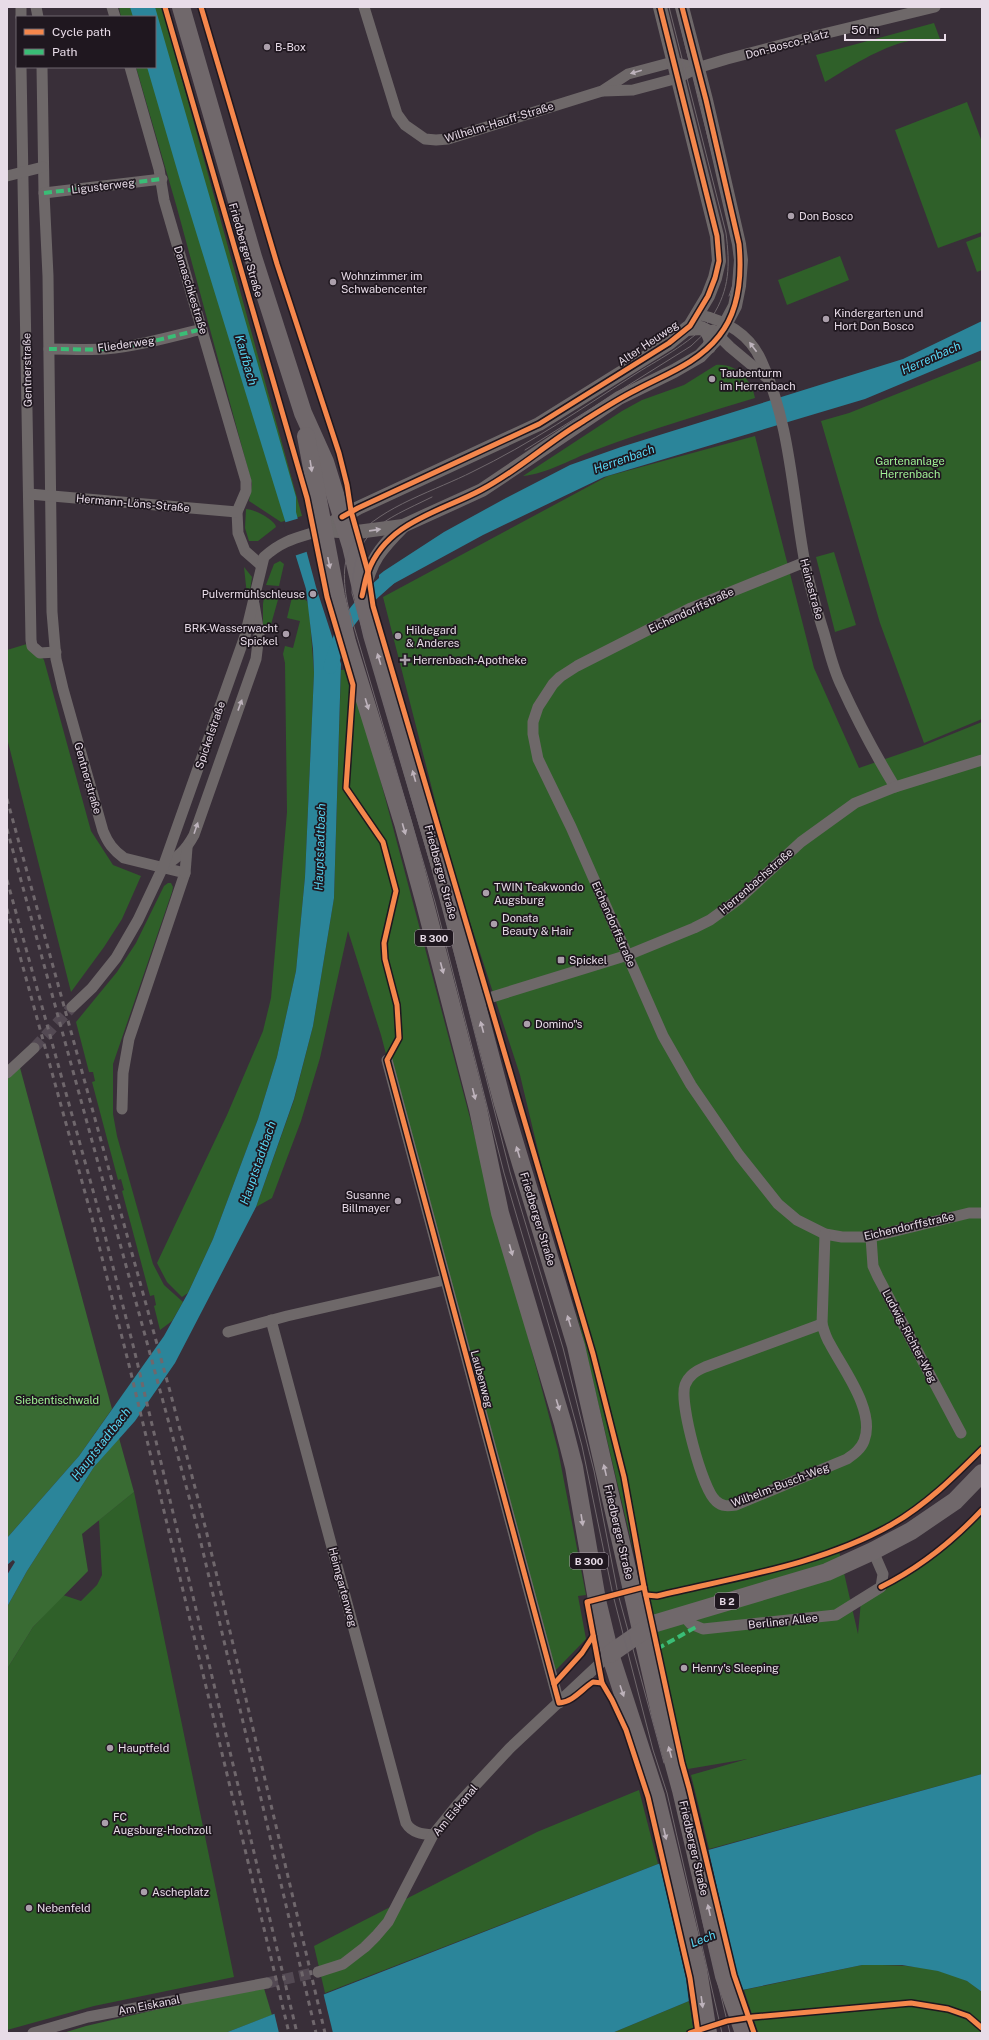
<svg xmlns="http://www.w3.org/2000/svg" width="989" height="2040" font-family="'Public Sans',sans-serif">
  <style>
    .green { fill: #2f6029 }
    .forest { fill: #396b33 }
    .water { fill: #2b859a }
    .pier { fill: #392f39 }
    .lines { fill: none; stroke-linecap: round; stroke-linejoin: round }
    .canal { stroke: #2b859a; stroke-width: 14 }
    .minor-tunnel { stroke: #534953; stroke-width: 11; stroke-dasharray: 11 5.5; stroke-linecap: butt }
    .minor { stroke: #6e6869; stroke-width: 11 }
    .tertiary { stroke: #6e6869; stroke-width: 14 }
    .primary { stroke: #70686b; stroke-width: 18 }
    .tram { stroke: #6f676c; stroke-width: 1 }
    .rail { stroke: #6f676c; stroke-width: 3; stroke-dasharray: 5 5; stroke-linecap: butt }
    .quiet { stroke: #3abd76; stroke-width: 4; stroke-dasharray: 8 4; stroke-linecap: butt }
    .cycleway-casing { stroke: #1f171f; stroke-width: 8 }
    .cycleway { stroke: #f5874c; stroke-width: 5 }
    .oneway { fill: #bdb3bc }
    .oneway2 { fill: #beb3bc }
    .poi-dot { fill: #ab9fab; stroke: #1f171f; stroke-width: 1.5 }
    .labels { text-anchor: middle; stroke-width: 3.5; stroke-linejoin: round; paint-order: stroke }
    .shield { fill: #1f171f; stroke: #aca1ac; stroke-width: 1 }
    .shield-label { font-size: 10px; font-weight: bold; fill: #e8dce8 }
    .street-label { font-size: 11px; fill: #e8dce8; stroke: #1f171f }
    .poi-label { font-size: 11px; fill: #e8dce8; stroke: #1f171f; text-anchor: start }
    .park-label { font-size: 11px; fill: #a0f295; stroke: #1f171f }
    .water-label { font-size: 12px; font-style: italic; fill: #58d7f4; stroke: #1f171f }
  </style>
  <rect width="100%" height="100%" fill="#392f39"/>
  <g class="green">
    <polygon points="119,7 162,7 302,516 281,522 249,501 252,484 177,208 136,67 155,67 155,17 121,17"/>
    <path d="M934 23 940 39C931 43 919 39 909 41 880 47 850 67 825 82L816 55Z"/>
    <polygon points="967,102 982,142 982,232 938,248 895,130"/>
    <polygon points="982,236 982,270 977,272 966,242"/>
    <polygon points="840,256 849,280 787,305 778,280"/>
    <polygon points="982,360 982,719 924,743 880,623 821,421 849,413"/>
    <path d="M716 365C736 363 752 380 755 398 702 414 649 430 598 449 575 457 547 474 523 476L622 411 642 400 684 385Z"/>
    <polygon points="755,436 814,668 859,768 920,747 982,722 982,1446 905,1518 839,1551 858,1634 861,1601 918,1567 940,1551 982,1510 982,1774 709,1849 691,1775 747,1759 688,1769 685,1767 520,1075 452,867 383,597 608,476"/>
    <path d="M246 509C254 509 275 520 276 527L258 541H249L245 528Z"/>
    <polygon points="834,552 856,625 835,632 816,557"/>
    <polygon points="280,561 284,564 279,586 266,585 274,564"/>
    <polygon points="244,567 252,577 249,597 247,595"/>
    <polygon points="265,591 272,591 279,596 270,628 263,625 263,604"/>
    <polygon points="293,593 307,601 309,608 314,673 305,877 296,971 277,1057 258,1119 213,1239 188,1293 182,1297 167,1282 157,1263 227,1115 263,1031 271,998 287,812 285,663 283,654 285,646 293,648 300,621 287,618"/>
    <polygon points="30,643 44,660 91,831 113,865 141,876 122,919 104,947 71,992 7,738 7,650"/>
    <polygon points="351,669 558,1450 586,1595 578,1596 586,1639 555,1671 445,1280 381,1035 348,931 320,1058 301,1121 272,1198 256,1207 294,1100 313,1026 334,898 341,670"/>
    <polygon points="168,883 171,883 173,887 172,892 113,1064 113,1114 117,1136 153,1264 164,1285 183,1302 172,1321 160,1330 154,1306 156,1305 154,1295 150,1296 122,1191 124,1190 121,1179 118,1180 92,1082 95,1081 93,1072 89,1072 76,1022 117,972 136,943 164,886"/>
    <polygon points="134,1492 234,1977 94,2006 7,2030 7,1669 33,1627 63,1595 81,1601 97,1585 102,1575 99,1520"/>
    <polygon points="639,1790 658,1864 325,1993 314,1946 537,1832"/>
    <path d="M862 1965C897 1965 936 1965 967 1981 972 1983 977 1989 982 1992V2033H758L744 1990Z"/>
    <polygon points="689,2001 694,2033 612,2033"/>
  </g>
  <g class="forest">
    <polygon points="19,1064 112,1409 79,1456 7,1538 7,1073"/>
    <polygon points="119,1438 134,1492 82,1534 88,1571 33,1627 7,1669 7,1607 27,1571 94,1467"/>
    <polygon points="263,1985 272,2015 225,2033 63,2033 86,2026"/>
  </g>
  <g class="water">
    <polygon points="130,7 155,7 296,497 296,512 316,587 341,664 334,898 313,1026 294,1099 256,1207 175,1363 135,1421 94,1467 27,1571 7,1607 7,1575 15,1562 13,1560 7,1565 7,1538 79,1456 164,1336 188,1293 213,1239 258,1119 277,1057 296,971 305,877 314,673 313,649 306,589 180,180 147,67 155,67 155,17 133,17"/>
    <polygon points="982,321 982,350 865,399 604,477 483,535 393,584 379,595 379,575 384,571 444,532 506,498 570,465 621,447 903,359"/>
    <polygon points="982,1774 982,1992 967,1981 938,1971 902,1965 862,1965 689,2001 612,2033 225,2033 658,1864"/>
  </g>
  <g class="pier">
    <polygon points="300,518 309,551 294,556 283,523"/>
    <polygon points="708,1848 737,1975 744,1992 689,2003 686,1978 659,1861"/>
    <polygon points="323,1992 333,2033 279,2033 274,2012"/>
  </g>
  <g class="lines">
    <polyline class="canal" points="330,667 344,627 366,599 394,574"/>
    <g class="minor-tunnel">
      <polyline points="34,1048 72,1007"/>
      <polyline points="267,1983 318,1972"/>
    </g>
    <g class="minor">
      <polyline points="21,7 21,17"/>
      <polyline points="36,7 38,17"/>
      <polyline points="112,7 115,17"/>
      <polyline points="364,7 397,114 405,125 425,139 436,140 448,139 602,91 628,74 673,62 697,68"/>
      <polyline points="21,67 31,640 32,646 40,653 56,652"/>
      <path d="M42 67 44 193 48 276 52 612 56 659 63 689 103 831C108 843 113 850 124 858L185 873 129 1039 123 1073 122 1109"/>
      <polyline points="130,67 159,169 164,200 246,481 246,491 237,512 238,533 245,551 261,565"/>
      <polyline points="603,91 633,90 678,78 697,68 727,59 815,36 935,7"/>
      <polyline points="7,176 43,167"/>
      <polyline points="44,193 162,179"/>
      <path d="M697 314C724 320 749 333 761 360 789 420 792 488 803 552 807 579 816 607 824 633 829 650 833 669 841 685 857 720 875 754 895 787"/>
      <polyline points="713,330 730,347 766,377"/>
      <path d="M49 349C67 349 86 350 105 349 138 346 170 337 202 329"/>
      <polyline points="29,494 237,512"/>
      <polyline points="805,562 691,608 577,666 560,677 553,684 538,707 533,722 533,734 538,759 571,827 663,1036 691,1085 739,1155 778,1204 797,1220 825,1234 842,1237 871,1237 969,1213 982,1213"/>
      <path d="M163 867C177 858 186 850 194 835L256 659 259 634 254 604"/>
      <polyline points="185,873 187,848"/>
      <polyline points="476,1002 628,955 694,928 710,920 739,899 801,842 855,803 895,787 982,760"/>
      <path d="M72 1007 92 988 116 958 138 920 163 867 245 636 264 557C284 539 298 538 322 530"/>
      <polyline points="387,1060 559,1703"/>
      <polyline points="7,1073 34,1048"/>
      <polyline points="871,1237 873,1266 878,1277 961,1433"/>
      <path d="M271 1320 406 1823C412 1833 422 1834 433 1835"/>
      <path d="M822 1324C824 1331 826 1338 830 1344 843 1369 876 1411 864 1441 861 1449 854 1454 847 1459L736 1505C729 1506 722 1507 716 1501 702 1489 679 1402 685 1385 689 1375 696 1371 705 1367Z"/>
      <polyline points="822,1324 825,1234"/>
      <polyline points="228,1332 287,1316 445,1280"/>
      <polyline points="682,1614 691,1624 703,1629 836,1615 881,1587 883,1574 873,1551"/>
      <polyline points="318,1972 343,1964 365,1947 376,1936 388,1922 433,1835 458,1804 510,1748 610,1654"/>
      <polyline points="33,2033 88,2017 267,1983"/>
    </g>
    <g class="tertiary">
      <polyline points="686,329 701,328 707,331 711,341 709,347"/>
      <polyline points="334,522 358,508 539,424 669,343 690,326 708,296 715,278 719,261 717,236 660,7"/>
      <polyline points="322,530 357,532 403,526 482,490 619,398 674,371 700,356 719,336 735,306 739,286 741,260 739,244 706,100 682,7"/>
      <path d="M363 593C370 561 380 549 403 526"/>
    </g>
    <g class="primary">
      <polyline points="181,7 253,257 303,413 325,462 351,546 372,635 439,862 503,1104 576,1346 661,1717 681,1790 724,1976 744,2033"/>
      <polyline points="306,436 336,596 347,642 403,823 425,904 478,1109 500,1213 563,1424 574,1467 597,1600 610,1654 656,1796 698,1970 708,2033"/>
      <polyline points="610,1654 653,1624 827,1572 873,1551 911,1531 955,1501 982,1473"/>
    </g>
    <g class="tram">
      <path d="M669 7 726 233C730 265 730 289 712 317 696 340 661 358 637 373 584 407 530 444 472 472 439 489 380 507 357 537 341 557 343 582 348 606L435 902 504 1173 556 1350 582 1446 613 1595 653 1750 667 1793 722 2033"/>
      <polyline points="676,7 699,102 732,232 735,260 733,285 729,296"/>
      <polyline points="525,450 691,346 711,327"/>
      <path d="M432 497C381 522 353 530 352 593L441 900 510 1172 563 1348 594 1471 618 1594 664 1763"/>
      <polyline points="702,1918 730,2033"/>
    </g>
    <g class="rail">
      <polyline points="7,799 171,1395 206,1530 325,2033"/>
      <polyline points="7,829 197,1526 316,2033"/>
      <polyline points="7,880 100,1216 134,1349 297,2033"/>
      <polyline points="7,909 92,1218 129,1365 289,2033"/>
    </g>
    <g class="quiet">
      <polyline points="44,193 162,179"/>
      <path d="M49 349C67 349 86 350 105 349 138 346 170 337 202 329"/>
      <polyline points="657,1649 696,1627"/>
    </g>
    <g class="cycleway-casing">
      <g id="cycleway">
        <path d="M165 7 307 498 327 597 353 685 346 788 383 842 396 891 384 943 385 959 397 1005 399 1038 387 1060 559 1703C573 1702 582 1689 593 1682L602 1683"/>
        <polyline points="201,7 277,264 339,453 347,485 351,511 368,572 373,606 593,1354 624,1477 644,1587 682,1763 689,1788 734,1975 754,2033"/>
        <polyline points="342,517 358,508 539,424 669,343 690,326 708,296 715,278 719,261 717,236 660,7"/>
        <path d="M362 596C364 588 365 580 368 572 386 522 440 512 481 490 516 472 546 444 579 424 598 412 616 400 636 390 666 374 698 363 719 336 740 310 742 276 739 244L706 100 682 7"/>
        <polyline points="644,1587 587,1602 602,1683 612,1700 626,1730 648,1797 690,1978 698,2033"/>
        <path d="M881 1587C921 1567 952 1542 982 1510"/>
        <path d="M646 1595 657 1596C736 1577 820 1565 891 1525 926 1505 954 1477 982 1449"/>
        <polyline points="554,1684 582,1653 593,1636"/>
        <polyline points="690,2033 727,2021 753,2017 911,2003 948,2009 968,2016 982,2028"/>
      </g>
    </g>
    <use href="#cycleway" class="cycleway"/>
  </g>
  <defs><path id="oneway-solid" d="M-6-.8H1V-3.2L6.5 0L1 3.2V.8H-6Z"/></defs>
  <g class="oneway">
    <use href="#oneway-solid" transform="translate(636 72) rotate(164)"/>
    <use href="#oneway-solid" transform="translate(753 347) rotate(-127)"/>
    <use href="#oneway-solid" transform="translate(375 530) rotate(-8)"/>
    <use href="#oneway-solid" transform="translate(240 705) rotate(-70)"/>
    <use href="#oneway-solid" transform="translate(196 828) rotate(-71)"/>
  </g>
  <g class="oneway2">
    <use href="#oneway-solid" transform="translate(311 466) rotate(81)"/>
    <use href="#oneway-solid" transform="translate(329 563) rotate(78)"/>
    <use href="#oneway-solid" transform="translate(379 659) rotate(-107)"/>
    <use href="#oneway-solid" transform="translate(367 704) rotate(73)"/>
    <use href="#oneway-solid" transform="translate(414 776) rotate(-106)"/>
    <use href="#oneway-solid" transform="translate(404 829) rotate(74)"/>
    <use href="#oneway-solid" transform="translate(442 968) rotate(75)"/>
    <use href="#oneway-solid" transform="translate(482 1027) rotate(-105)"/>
    <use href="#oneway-solid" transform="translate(474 1094) rotate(76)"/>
    <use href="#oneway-solid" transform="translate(518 1152) rotate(-107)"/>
    <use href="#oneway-solid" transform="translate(511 1250) rotate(74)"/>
    <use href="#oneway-solid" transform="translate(569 1321) rotate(-107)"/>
    <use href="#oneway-solid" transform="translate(558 1405) rotate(73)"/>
    <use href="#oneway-solid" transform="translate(605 1470) rotate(-103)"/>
    <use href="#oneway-solid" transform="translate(582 1520) rotate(81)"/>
    <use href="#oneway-solid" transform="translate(622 1691) rotate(71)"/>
    <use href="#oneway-solid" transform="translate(670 1752) rotate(-105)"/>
    <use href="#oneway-solid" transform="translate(665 1834) rotate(77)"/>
    <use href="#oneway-solid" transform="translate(709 1910) rotate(-103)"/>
    <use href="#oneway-solid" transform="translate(702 2002) rotate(82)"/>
  </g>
  <g class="poi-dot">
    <circle cx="267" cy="47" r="4"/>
    <circle cx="791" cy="216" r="4"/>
    <circle cx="333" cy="282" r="4"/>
    <circle cx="826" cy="319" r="4"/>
    <circle cx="712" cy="379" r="4"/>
    <circle cx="313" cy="594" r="4"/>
    <circle cx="286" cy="634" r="4"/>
    <circle cx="398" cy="636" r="4"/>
    <path d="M403 654h4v4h4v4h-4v4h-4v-4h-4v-4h4z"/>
    <circle cx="486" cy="893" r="4"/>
    <circle cx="494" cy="924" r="4"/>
    <rect x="557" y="956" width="8" height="8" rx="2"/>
    <circle cx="527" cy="1024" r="4"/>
    <circle cx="398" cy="1201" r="4"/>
    <circle cx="684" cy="1668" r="4"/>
    <circle cx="110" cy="1748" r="4"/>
    <circle cx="105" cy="1823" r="4"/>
    <circle cx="144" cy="1892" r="4"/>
    <circle cx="29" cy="1908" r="4"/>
  </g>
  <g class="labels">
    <g class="shield">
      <rect x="415" y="930" width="38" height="16" rx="3"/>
      <rect x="570" y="1553" width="38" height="16" rx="3"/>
      <rect x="715" y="1593" width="24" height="16" rx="3"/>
    </g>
    <g class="shield-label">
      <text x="434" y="942">B 300</text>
      <text x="589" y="1565">B 300</text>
      <text x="727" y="1605">B 2</text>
    </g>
    <g class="street-label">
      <text transform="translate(787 44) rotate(-15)" y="4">Don-Bosco-Platz</text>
      <text transform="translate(499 122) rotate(-17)" y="4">Wilhelm-Hauff-Straße</text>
      <text transform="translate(103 186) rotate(-7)" y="4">Ligusterweg</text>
      <text transform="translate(246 250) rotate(74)" y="4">Friedberger Straße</text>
      <text transform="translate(191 290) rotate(73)" y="4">Damaschkestraße</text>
      <text transform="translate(648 343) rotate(-34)" y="4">Alter Heuweg</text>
      <text transform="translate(126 344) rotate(-8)" y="4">Fliederweg</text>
      <text transform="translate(27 370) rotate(-91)" y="4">Gentnerstraße</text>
      <text transform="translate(133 503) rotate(5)" y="4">Hermann-Löns-Straße</text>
      <text transform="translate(812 589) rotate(75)" y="4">Heinestraße</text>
      <text transform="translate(691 610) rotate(-25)" y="4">Eichendorffstraße</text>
      <text transform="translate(210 735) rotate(-71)" y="4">Spickelstraße</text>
      <text transform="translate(88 778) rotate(74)" y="4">Gentnerstraße</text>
      <text transform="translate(441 872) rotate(75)" y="4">Friedberger Straße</text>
      <text transform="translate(756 881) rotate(-41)" y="4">Herrenbachstraße</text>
      <text transform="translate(614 924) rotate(66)" y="4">Eichendorffstraße</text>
      <text transform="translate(538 1219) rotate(73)" y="4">Friedberger Straße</text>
      <text transform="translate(909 1226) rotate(-13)" y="4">Eichendorffstraße</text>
      <text transform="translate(910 1336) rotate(62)" y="4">Ludwig-Richter-Weg</text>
      <text transform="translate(482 1379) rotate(75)" y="4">Laubenweg</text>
      <text transform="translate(780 1485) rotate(-21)" y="4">Wilhelm-Busch-Weg</text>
      <text transform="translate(619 1532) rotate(77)" y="4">Friedberger Straße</text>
      <text transform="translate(343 1587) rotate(75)" y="4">Heimgartenweg</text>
      <text transform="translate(783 1621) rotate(-6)" y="4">Berliner Allee</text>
      <text transform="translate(455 1810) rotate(-50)" y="4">Am Eiskanal</text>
      <text transform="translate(694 1848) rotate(77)" y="4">Friedberger Straße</text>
      <text transform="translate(149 2005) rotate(-11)" y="4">Am Eiskanal</text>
    </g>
    <g class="poi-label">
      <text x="275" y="51">B-Box</text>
      <text x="799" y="220">Don Bosco</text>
      <text x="341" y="280">Wohnzimmer im<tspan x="341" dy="13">Schwabencenter</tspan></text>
      <text x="834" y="317">Kindergarten und<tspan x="834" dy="13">Hort Don Bosco</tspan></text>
      <text x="720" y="377">Taubenturm<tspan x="720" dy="13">im Herrenbach</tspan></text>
      <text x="305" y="598" text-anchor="end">Pulvermühlschleuse</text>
      <text x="278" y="632" text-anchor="end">BRK-Wasserwacht<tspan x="278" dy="13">Spickel</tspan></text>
      <text x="406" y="634">Hildegard<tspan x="406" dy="13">&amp; Anderes</tspan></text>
      <text x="413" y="664">Herrenbach-Apotheke</text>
      <text x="494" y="891">TWIN Teakwondo<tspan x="494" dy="13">Augsburg</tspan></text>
      <text x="502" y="922">Donata<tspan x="502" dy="13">Beauty &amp; Hair</tspan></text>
      <text x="569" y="964">Spickel</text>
      <text x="535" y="1028">Domino"s</text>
      <text x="390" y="1199" text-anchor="end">Susanne<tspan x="390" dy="13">Billmayer</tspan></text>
      <text x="692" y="1672">Henry's Sleeping</text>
      <text x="118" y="1752">Hauptfeld</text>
      <text x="113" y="1821">FC<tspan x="113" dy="13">Augsburg-Hochzoll</tspan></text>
      <text x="152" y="1896">Ascheplatz</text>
      <text x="37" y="1912">Nebenfeld</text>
    </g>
    <g class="park-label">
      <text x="910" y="465">Gartenanlage<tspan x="910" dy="13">Herrenbach</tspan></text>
      <text x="57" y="1404">Siebentischwald</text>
    </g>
    <g class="water-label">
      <text transform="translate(931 358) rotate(-24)" y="4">Herrenbach</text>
      <text transform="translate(246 360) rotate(74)" y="4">Kaufbach</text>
      <text transform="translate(624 459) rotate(-19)" y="4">Herrenbach</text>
      <text transform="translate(320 847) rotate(-88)" y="4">Hauptstadtbach</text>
      <text transform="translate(258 1163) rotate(-71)" y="4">Hauptstadtbach</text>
      <text transform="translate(101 1444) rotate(-52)" y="4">Hauptstadtbach</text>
      <text transform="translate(703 1939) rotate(-21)" y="4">Lech</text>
    </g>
  </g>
  <rect width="989" height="2040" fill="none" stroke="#e8dce8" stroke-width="16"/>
  <rect x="16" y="16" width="140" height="52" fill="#1f171f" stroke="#6f666f"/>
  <rect x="24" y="29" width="20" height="6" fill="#f5874c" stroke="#6f666f"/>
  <text x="52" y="36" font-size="12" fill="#e8dce8">Cycle path</text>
  <rect x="24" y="49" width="20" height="6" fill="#3abd76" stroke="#6f666f"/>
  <text x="52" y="56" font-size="12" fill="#e8dce8">Path</text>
  <path d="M845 34v6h100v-6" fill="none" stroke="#e8dce8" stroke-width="2"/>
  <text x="851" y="34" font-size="12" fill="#e8dce8" stroke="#1f171f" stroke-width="3" paint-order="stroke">50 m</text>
</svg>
